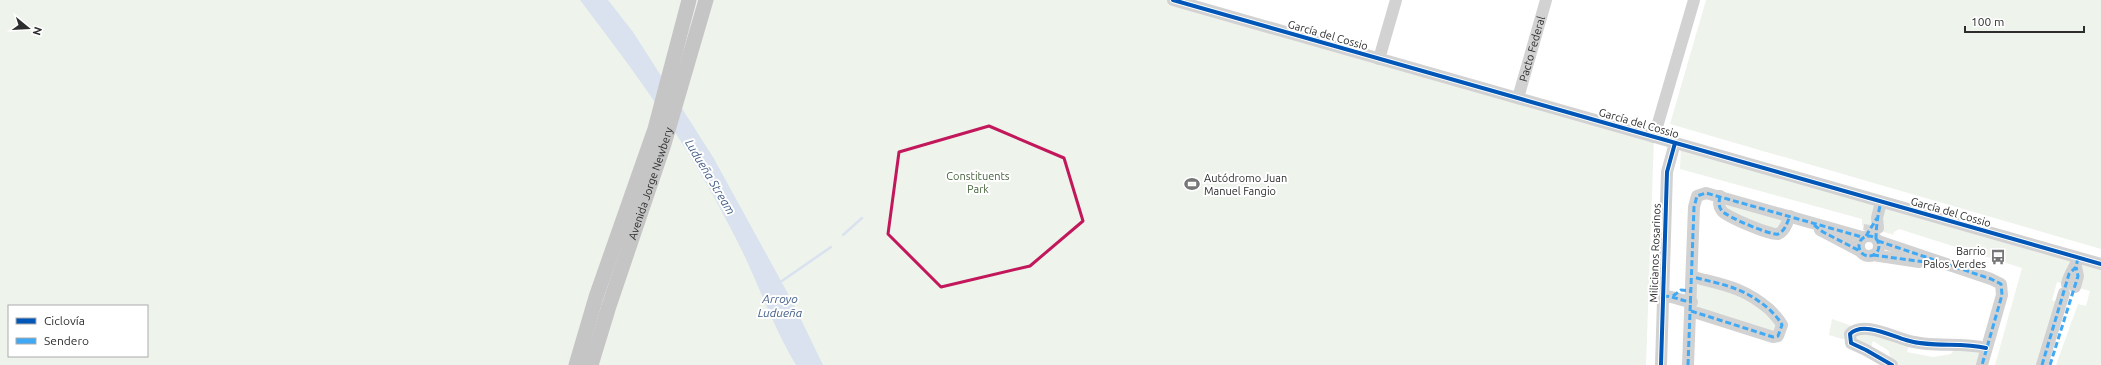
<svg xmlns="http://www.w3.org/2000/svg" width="2101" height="365" font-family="Ubuntu,sans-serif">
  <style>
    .green { fill: #eef3ec; fill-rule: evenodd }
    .water { fill: #d9e2ee }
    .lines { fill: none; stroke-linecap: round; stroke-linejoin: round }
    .stream { stroke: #d9e2ee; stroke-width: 2.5 }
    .minor-tunnel { stroke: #d5d5d5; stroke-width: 12; stroke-dasharray: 12 6; stroke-linecap: butt }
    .minor { stroke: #d2d2d2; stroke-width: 12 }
    .major { stroke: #c5c5c5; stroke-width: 15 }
    .quiet { stroke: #3fa9f5; stroke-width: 3; stroke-dasharray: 6 3; stroke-linecap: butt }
    .cycleway-casing { stroke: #fff; stroke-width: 6 }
    .cycleway { stroke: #0057b8; stroke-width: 4 }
    .marked { fill: none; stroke: #c2185b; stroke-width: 3; stroke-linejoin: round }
    .labels { text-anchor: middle; stroke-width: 4; stroke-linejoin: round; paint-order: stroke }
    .street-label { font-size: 11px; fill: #2d2d2d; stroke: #fff }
    .park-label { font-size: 11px; fill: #48643f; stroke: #fff }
    .poi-label { font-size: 11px; fill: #2d2d2d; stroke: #fff; text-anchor: start }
    .water-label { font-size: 12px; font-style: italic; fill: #435e87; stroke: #fff }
  </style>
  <rect width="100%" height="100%" fill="#fff"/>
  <g class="green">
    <path d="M0 0H1173L1654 137 1646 365H0ZM9 306H147V356H9Z"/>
    <polygon points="1706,0 2101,0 2101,249 1670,124"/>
    <polygon points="1681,145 2101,264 2101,365 2056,365 2078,304 2086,306 2090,291 2057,282 2052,300 2058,303 2038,365 1995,365 2022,268 1899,229 1894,232 1893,235 1891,234 1862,226 1862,219 1680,169"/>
    <polygon points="1722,200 1781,219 1782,223 1778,231 1732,215"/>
    <polygon points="1701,283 1742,294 1777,323 1774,334 1706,312 1694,305 1696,285"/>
    <polygon points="1832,319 1852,326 1846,332 1846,338 1842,339 1829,335"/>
    <polygon points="1859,331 1909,345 1907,352 1933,357 1951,354 1956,347 1975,349 1982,355 1978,365 1899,365 1890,359 1889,351 1873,341 1871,348 1859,342 1856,338"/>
  </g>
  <path class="water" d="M580 0H608L633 32 713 157 792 301 823 365H796C776 332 762 294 746 259 736 238 725 217 714 197 675 126 628 63 580 0Z"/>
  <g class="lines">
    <g class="stream">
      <polyline points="843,235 862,218"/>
      <polyline points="779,283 831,247"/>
    </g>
    <polyline class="minor-tunnel" points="1869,231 1870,225"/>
    <g class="minor">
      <polyline points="1173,0 2101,264"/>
      <polyline points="1379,59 1396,0"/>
      <path id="s1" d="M1518 98 1546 0"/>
      <polyline points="1654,137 1694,0"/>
      <path d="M1720 196C1719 202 1718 206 1722 211 1727 217 1772 236 1778 234 1785 231 1787 223 1790 216"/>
      <polyline points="1878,228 1877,218 1881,202"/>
      <polyline points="1820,230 1860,251"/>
      <circle cx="1869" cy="246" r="10"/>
      <polyline points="1878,241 1991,279 2001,284 2002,295 1982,365"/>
      <polyline points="1873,255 1919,262"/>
      <path d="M2067 284C2069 274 2075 268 2078 258"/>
      <polyline points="2075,287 2078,276 2076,267"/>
      <path d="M1663 296C1674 296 1681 301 1692 302"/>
      <path d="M1691 311 1773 337 1778 336 1782 325C1779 319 1774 314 1769 309 1743 287 1724 285 1693 277"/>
      <polyline points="1661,365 1667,172 1675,143"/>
      <polyline points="1688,365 1694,207 1697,196 1706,193 1862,237"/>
      <path d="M1892 365 1866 350 1851 343 1850 334C1863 321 1891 336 1906 340 1931 348 1960 342 1986 348"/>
      <polyline points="2042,365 2064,293"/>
    </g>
    <g class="major">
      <polyline points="576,365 596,297 655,129 689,0"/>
      <path id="s2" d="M591 365 609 306 664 144 706 0"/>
    </g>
    <g class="quiet">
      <path d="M1720 196C1719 202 1718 206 1722 211 1727 217 1772 236 1778 234 1785 231 1787 223 1790 216"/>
      <polyline points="1814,225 1823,232 1860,251"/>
      <circle cx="1869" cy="246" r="10"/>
      <polyline points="1866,236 1877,218"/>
      <path d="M1876 239C1876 227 1878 213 1881 202"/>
      <polyline points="1878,241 1991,279 2001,284 2002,295 1982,365"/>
      <polyline points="1873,255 1932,263"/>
      <path d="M1663 296C1674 296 1681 301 1692 302"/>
      <polyline points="1673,296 1681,290 1692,291"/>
      <path d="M1691 311 1773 337 1778 336 1782 325C1779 319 1774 314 1769 309 1743 287 1724 285 1693 277"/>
      <polyline points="1688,365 1694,207 1697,196 1706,193 1862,237"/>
      <polyline points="2042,365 2069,274 2076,267 2078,258"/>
      <polyline points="2050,365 2078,276 2076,267"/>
    </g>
    <g class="cycleway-casing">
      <g id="cycleway">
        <polyline points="1173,0 2101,264"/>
        <polyline points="1661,365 1667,172 1675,143"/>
        <path d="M1892 365 1866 350 1851 343 1850 334C1863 321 1891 336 1906 340 1931 348 1960 342 1986 348"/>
      </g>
    </g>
    <use href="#cycleway" class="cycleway"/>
  </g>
  <path class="marked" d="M989 126 1064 158 1083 221 1030 266 941 287 888 234 899 152Z"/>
  <defs>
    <g id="stadium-bare" transform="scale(1.2)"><path d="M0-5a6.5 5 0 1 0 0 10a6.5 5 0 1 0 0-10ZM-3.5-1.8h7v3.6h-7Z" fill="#767676" stroke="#fff" stroke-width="2.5" paint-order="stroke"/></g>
    <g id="bus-bare" transform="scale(1.2)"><path d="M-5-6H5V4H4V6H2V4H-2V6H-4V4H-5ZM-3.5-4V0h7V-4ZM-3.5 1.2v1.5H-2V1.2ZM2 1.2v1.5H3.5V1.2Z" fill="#767676" stroke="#fff" stroke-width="2.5" paint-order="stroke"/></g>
  </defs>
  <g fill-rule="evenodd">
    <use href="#stadium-bare" x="1192" y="184"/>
    <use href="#bus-bare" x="1998" y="257"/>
  </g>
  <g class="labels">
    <g class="street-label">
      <text transform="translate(1328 35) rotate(16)" y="4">García del Cossio</text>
      <text dy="4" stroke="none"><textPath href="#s1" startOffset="51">Pacto Federal</textPath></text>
      <text transform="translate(1639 123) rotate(16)" y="4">García del Cossio</text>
      <text dy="4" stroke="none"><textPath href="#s2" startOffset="191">Avenida Jorge Newbery</textPath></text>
      <text transform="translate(1951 212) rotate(16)" y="4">García del Cossio</text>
      <text transform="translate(1655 253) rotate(-88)" y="4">Milicianos Rosarinos</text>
    </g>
    <g class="park-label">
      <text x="978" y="180">Constituents<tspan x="978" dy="13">Park</tspan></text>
    </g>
    <g class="poi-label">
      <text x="1204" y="182">Autódromo Juan<tspan x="1204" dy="13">Manuel Fangio</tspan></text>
      <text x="1986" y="255" text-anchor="end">Barrio<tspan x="1986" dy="13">Palos Verdes</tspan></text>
    </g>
    <g class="water-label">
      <text transform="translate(710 177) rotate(59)" y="4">Ludueña Stream</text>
      <text x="780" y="303">Arroyo<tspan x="780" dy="14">Ludueña</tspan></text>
    </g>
  </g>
  <rect x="8" y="305" width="140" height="52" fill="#ffffff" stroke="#ababab"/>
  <rect x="16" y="318" width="20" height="6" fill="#0057b8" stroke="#ababab"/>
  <text x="44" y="325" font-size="12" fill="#2d2d2d">Ciclovía</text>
  <rect x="16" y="338" width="20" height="6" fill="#3fa9f5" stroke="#ababab"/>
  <text x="44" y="345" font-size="12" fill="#2d2d2d">Sendero</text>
  <g transform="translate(28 28) rotate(108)" stroke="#ffffff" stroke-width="3" paint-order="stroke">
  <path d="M0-3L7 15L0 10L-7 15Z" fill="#2d2d2d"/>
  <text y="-6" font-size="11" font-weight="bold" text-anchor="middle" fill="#2d2d2d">N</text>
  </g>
  <path d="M1965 26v6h119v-6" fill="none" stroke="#2d2d2d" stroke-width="2"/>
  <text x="1971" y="26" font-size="12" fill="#2d2d2d" stroke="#ffffff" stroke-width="3" paint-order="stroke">100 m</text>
</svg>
